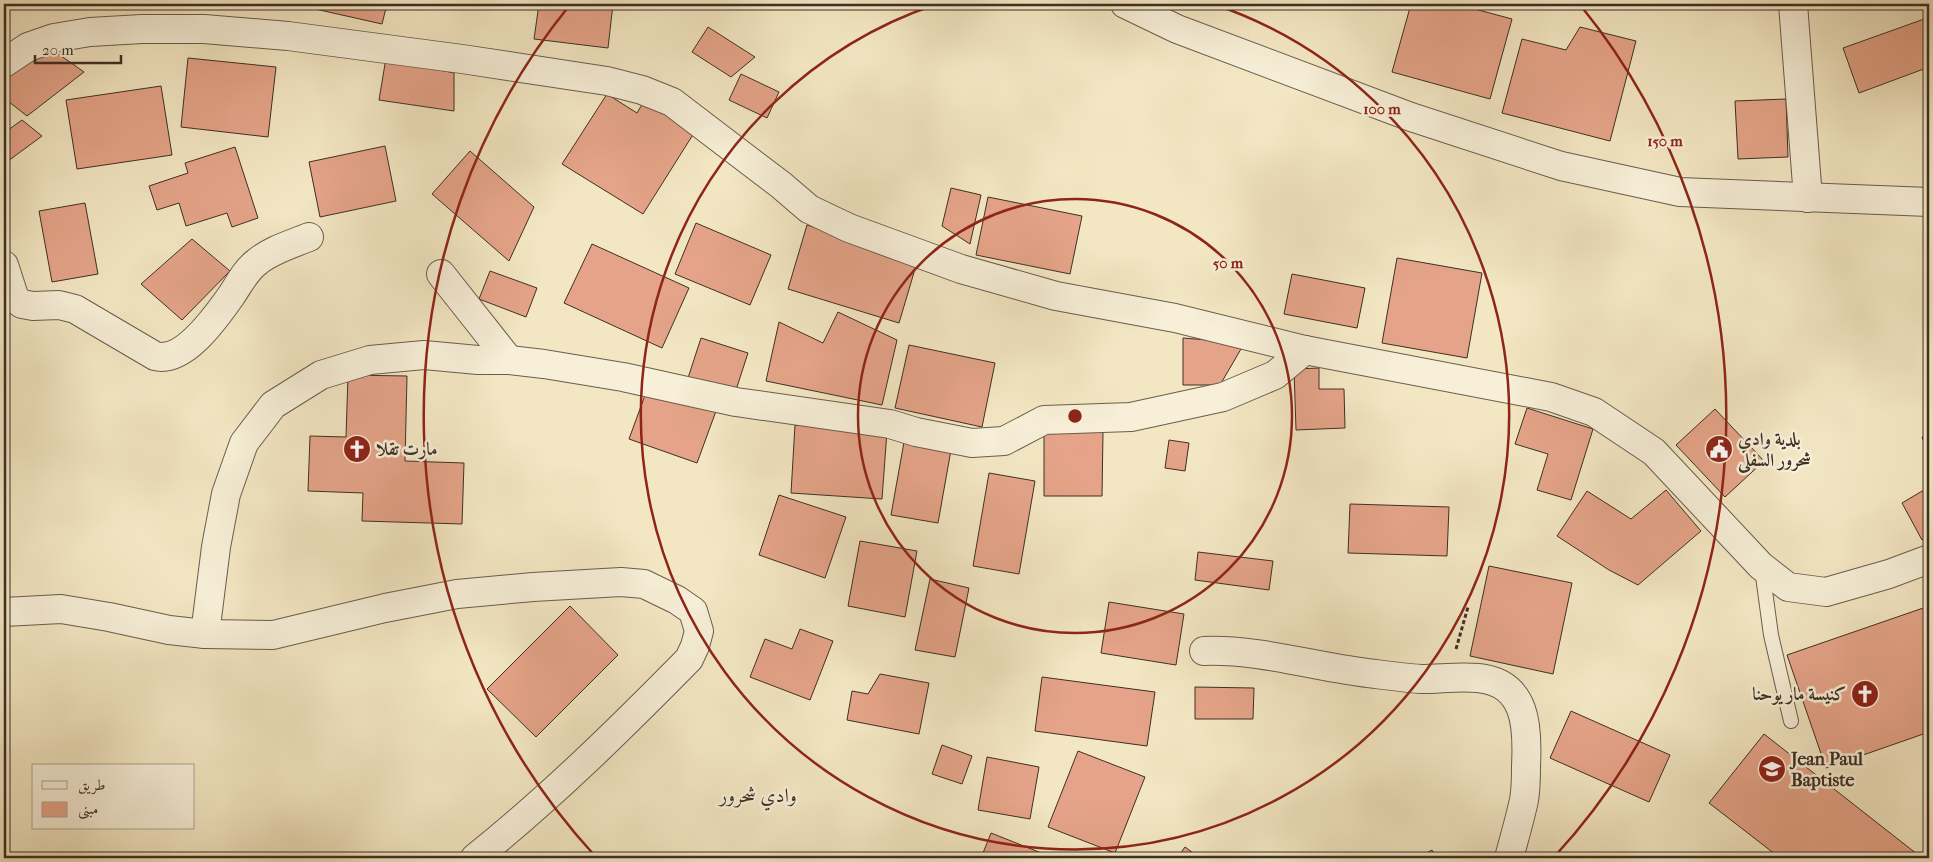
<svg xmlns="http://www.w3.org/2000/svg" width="1933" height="862" font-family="'IM FELL French Canon',Amiri,serif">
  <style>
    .building { fill: #e5a489; stroke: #3e2f24 }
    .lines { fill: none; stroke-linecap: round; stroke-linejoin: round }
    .lane-casing { stroke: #6b5d4c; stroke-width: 16 }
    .street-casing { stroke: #6b5d4c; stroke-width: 30 }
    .path { stroke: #3e2f24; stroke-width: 3; stroke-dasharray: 4 2.5; stroke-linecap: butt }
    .lane { stroke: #f7efd8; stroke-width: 14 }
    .street { stroke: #f7efd8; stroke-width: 28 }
    .ring { fill: none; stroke: #8f2418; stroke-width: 2.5 }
    .labels { text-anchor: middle; stroke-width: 5; stroke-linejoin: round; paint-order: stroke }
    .poi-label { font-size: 18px; font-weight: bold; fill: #3e2f24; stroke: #f7efd8; text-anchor: start }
    .quarter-label { font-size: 20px; fill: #3e2f24; stroke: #f7efd8 }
    .centre { fill: #8f2418; stroke: #f7efd8; stroke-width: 2.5 }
    .ring-label { font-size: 15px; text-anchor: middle; font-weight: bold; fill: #8f2418; stroke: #f7efd8; stroke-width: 5; stroke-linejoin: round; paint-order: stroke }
  </style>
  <rect width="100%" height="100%" fill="#f3e7c3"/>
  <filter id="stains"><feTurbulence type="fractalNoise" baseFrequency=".004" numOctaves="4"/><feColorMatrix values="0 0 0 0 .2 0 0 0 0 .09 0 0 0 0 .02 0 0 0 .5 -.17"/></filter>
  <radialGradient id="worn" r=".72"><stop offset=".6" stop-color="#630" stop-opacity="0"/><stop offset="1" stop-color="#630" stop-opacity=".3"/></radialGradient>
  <g class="building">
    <polygon points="293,4 387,4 382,24"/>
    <polygon points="539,4 613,4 608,48 534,39"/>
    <polygon points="1411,4 1456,4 1512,19 1490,99 1392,72"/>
    <polygon points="1927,18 1929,23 1929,67 1859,93 1843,48"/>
    <polygon points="708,27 755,57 731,77 692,52"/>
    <polygon points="1580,27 1636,41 1610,141 1502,113 1522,39 1566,50"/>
    <polygon points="50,48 84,72 27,116 4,98 4,76"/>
    <polygon points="188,58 276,67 268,137 181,127"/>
    <polygon points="386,58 454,73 454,111 379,100"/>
    <polygon points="741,74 779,92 767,118 729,100"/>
    <polygon points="161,86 172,155 77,169 66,100"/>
    <polygon points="607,94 637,113 644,101 694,133 643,214 562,164"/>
    <polygon points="1786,99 1788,157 1738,159 1735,101"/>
    <polygon points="22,120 42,136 4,164 4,133"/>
    <polygon points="385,146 396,201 320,217 309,162"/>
    <polygon points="235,147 258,218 232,227 227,213 186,226 179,203 157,210 149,186 188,173 185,163"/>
    <polygon points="470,151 534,207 509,261 432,194"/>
    <polygon points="951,188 981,195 970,244 942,226"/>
    <polygon points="988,197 1082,216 1070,274 976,255"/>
    <polygon points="85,203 98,274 52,282 39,211"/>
    <polygon points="696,223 771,255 750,305 675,274"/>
    <polygon points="807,225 918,259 899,323 788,289"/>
    <polygon points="192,239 230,271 182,320 141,284"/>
    <polygon points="592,244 689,288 662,348 564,303"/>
    <polygon points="1397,258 1482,273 1467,358 1382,343"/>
    <polygon points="490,271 537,288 526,317 479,299"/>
    <polygon points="1292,274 1365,288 1357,328 1284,314"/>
    <polygon points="838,312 897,340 882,405 766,381 779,322 823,343"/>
    <polygon points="701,338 748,353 735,393 688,378"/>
    <polygon points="1183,338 1220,341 1241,349 1220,385 1183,385"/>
    <polygon points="909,345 995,363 982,427 895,408"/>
    <polygon points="1319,368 1319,389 1344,389 1345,428 1296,430 1294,369"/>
    <polygon points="348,375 407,376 405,461 464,463 462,524 362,521 363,493 308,491 310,436 346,437"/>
    <polygon points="648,387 716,411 697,463 629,439"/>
    <polygon points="1527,408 1593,429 1571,500 1537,490 1548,454 1515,444"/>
    <polygon points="1715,409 1764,461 1725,497 1676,445"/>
    <polygon points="795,425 887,431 882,499 791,493"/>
    <polygon points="1044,432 1103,432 1102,496 1044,496"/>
    <polygon points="1929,435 1929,453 1928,453 1922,437"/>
    <polygon points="1169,440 1189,443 1185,471 1165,468"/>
    <polygon points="904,442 951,450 938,523 891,515"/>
    <polygon points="989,473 1035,481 1019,574 973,566"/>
    <polygon points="1929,487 1929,536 1922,540 1902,503"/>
    <polygon points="1666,490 1701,531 1638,585 1609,570 1557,536 1587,491 1631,519"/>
    <polygon points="779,495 846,517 825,578 759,555"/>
    <polygon points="1350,504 1449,507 1447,556 1348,553"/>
    <polygon points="860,541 917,551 905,617 848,606"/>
    <polygon points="1198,552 1273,561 1269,590 1195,580"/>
    <polygon points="1489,566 1572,583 1553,674 1470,656"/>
    <polygon points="930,579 969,588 955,657 915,650"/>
    <polygon points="1109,602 1184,614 1176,665 1101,653"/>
    <polygon points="570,606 618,655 536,737 487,689"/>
    <polygon points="1929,606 1929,732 1826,768 1787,655"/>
    <polygon points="800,629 833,641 810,700 750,677 765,639 792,649"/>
    <polygon points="880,674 929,683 919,734 847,720 852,691 868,694"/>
    <polygon points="1042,677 1155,692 1147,746 1035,731"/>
    <polygon points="1195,687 1254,688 1253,719 1195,719"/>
    <polygon points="1571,711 1670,755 1649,802 1550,758"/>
    <polygon points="1764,734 1922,858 1780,858 1709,803"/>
    <polygon points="942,745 972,756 962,784 932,774"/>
    <polygon points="1078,751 1145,777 1115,853 1048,827"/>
    <polygon points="987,757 1039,767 1030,819 978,810"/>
    <polygon points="4,797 9,808 4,811"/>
    <polygon points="991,833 1054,858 981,858"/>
    <polygon points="1185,847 1200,858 1177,858"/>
    <polygon points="1432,850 1436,858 1417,858"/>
  </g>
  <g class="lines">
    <g class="lane-casing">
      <polyline id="lane" points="1762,569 1771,635 1791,721"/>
    </g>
    <g class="street-casing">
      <g id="street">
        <polyline points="1125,4 1177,29 1411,117 1561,166 1680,192 1929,202"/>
        <polyline points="1793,4 1808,198"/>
        <polyline points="4,63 28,47 54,38 90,32 142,29 204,29 288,36 462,59 607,81 642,90 672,102 781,185 809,209 849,228 961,269 1056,296 1175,318 1305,350 1551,397 1594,412 1654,452 1761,566 1788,587 1826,592 1889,574 1929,559"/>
        <path d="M4 265 15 299 22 304 33 306 59 305 75 309 155 356C184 364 216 317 231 296 239 284 246 270 257 262 271 250 292 244 309 237"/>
        <polyline points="441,274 509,360"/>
        <path d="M4 612 61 609 109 617 169 630 205 634 273 635 385 608 457 594 533 587 621 582 644 584 677 600 693 611 699 631 695 646 689 659C620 729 551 797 475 858"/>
        <polyline points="205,634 216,547 226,494 244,443 273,405 321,375 370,360 424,355 478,360 509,360 544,364 623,377 736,402 890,424 916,432 972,443 1004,441 1044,420 1131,417 1223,397 1275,375 1305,350"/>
        <path d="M1204 651C1262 649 1318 668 1376 674 1391 676 1406 678 1421 679 1440 679 1459 676 1478 678 1527 683 1528 727 1526 766 1526 777 1526 789 1524 800 1520 819 1514 839 1509 858"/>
      </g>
    </g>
    <polyline class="path" points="1456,649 1468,607"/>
    <use href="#lane" class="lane"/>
    <use href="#street" class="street"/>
  </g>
  <g class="ring">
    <circle cx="1075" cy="416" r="217"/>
    <path d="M1213 4A434 434 0 1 1 937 4"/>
    <path d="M595 856A651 651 0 0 1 569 6M1581 6A651 651 0 0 1 1555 856"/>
  </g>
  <defs>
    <g id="church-disc" transform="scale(1.4375)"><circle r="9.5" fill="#8f2418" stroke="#f7efd8"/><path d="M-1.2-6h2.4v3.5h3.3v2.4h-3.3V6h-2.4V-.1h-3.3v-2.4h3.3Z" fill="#fff"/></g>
    <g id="civic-disc" transform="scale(1.4375)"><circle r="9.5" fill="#8f2418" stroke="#f7efd8"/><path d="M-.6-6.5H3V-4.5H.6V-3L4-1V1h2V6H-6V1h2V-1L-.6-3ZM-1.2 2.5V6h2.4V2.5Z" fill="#fff"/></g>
    <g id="school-disc" transform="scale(1.4375)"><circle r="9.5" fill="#8f2418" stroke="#f7efd8"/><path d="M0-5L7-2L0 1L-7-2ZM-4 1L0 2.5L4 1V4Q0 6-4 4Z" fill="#fff"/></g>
  </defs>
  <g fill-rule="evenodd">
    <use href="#church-disc" x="357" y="449"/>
    <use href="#civic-disc" x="1719" y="449"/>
    <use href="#church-disc" x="1865" y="694"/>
    <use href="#school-disc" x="1772" y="769"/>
  </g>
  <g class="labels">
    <g class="poi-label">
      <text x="1738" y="445">بلدية وادي<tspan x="1738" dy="21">شحرور السفلى</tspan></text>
      <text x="376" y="455">مارت تقلا</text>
      <text x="1846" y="700" text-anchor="end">كنيسة مار يوحنا</text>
      <text x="1791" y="765">Jean Paul<tspan x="1791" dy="21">Baptiste</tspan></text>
    </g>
    <g class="quarter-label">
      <text x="758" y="802">وادي شحرور</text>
    </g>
  </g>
  <circle cx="1075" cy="416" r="8" class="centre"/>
  <g class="ring-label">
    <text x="1382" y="114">100 m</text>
    <text x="1665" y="146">150 m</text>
    <text x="1228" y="268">50 m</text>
  </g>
  <rect width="1933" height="862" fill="none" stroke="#f3e7c3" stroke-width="20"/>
  <rect x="5" y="5" width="1923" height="852" fill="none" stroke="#3e2f24" stroke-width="2.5"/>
  <rect x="10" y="10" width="1913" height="842" fill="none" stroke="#3e2f24"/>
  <rect x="32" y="764" width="162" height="65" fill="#f7efd8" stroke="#ada290"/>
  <rect x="42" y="781" width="25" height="8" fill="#f7efd8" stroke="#ada290"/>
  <text x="78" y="790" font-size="15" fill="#3e2f24">طريق</text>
  <rect x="42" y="802" width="25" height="15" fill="#e5a489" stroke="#ada290"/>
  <text x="78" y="814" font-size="15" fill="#3e2f24">مبنى</text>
  <path d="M35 55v8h86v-8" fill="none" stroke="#3e2f24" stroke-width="2.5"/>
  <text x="42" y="55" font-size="15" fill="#3e2f24" stroke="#f7efd8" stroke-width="4" paint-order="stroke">20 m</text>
  <rect width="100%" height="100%" filter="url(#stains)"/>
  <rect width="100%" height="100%" fill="url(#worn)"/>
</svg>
